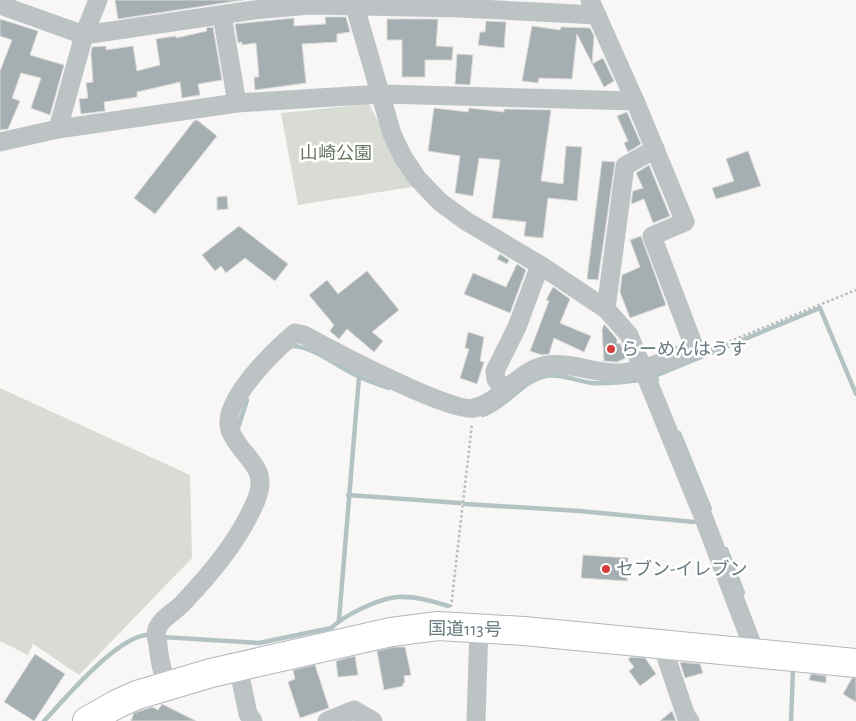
<svg xmlns="http://www.w3.org/2000/svg" width="856" height="721" font-family="'Alegreya Sans','Noto Sans JP',sans-serif">
  <style>
    .green { fill: #d9dcd5 }
    .lines { fill: none; stroke-linecap: round; stroke-linejoin: round }
    .stream { stroke: #b3c3c3; stroke-width: 4.5 }
    .building { fill: #a5afb2; stroke: #dad9d8 }
    .highway-casing { stroke: #b1b7b9; stroke-width: 30 }
    .path { stroke: #b8bcbe; stroke-width: 2.5; stroke-dasharray: 2.5 2.5; stroke-linecap: butt }
    .minor { stroke: #bdc3c5; stroke-width: 19 }
    .highway { stroke: #fff; stroke-width: 28 }
    .poi-dot { fill: #d43d39; stroke: #fff; stroke-width: 2 }
    .labels { text-anchor: middle; stroke-width: 5; stroke-linejoin: round; paint-order: stroke }
    .park-label { font-size: 18px; fill: #6b7764; stroke: #fff }
    .poi-label { font-size: 18px; fill: #66797e; stroke: #fff; text-anchor: start }
    .street-label { font-size: 18px; fill: #66797e; stroke: #fff }
  </style>
  <rect width="100%" height="100%" fill="#f8f7f6"/>
  <g class="green">
    <polygon points="369,104 412,187 298,205 281,113"/>
    <polygon points="0,388 190,475 192,558 79,675 33,644 28,655 0,641"/>
  </g>
  <g class="lines">
    <g class="stream">
      <path d="M290 346C313 345 337 367 358 376 367 381 378 384 388 388"/>
      <polyline points="657,380 655,376 820,308 856,394"/>
      <path d="M483 415C507 406 523 382 542 377 559 372 576 381 592 383 608 384 624 382 639 380"/>
      <polyline points="238,428 247,400"/>
      <polyline points="679,433 710,509"/>
      <polyline points="348,495 460,503"/>
      <polyline points="465,504 580,511 694,522"/>
      <polyline points="726,549 743,593"/>
      <polyline points="339,620 359,377"/>
      <path d="M162 637 259 643 331 628C345 615 379 598 398 597 415 596 432 601 448 606"/>
      <path d="M44 721C64 700 122 630 152 635"/>
      <polyline points="791,721 793,670"/>
    </g>
  </g>
  <g class="building">
    <polygon points="115,0 243,0 118,19"/>
    <polygon points="325,17 346,17 350,32 337,34 337,42 302,44 306,83 255,90 254,77 259,77 256,43 242,45 242,42 238,43 235,24 294,18 294,26 326,24"/>
    <polygon points="0,19 38,31 30,55 64,65 50,115 31,108 41,78 21,73 12,98 20,101 8,129 0,130 0,71 12,40 0,36"/>
    <polygon points="387,19 438,19 436,46 453,47 452,60 425,60 425,77 402,77 402,40 387,40"/>
    <polygon points="486,21 506,22 504,48 478,45 480,32 485,32"/>
    <polygon points="532,26 560,30 561,27 590,28 594,36 592,64 603,58 614,81 604,87 577,34 572,79 539,78 538,83 522,81"/>
    <polygon points="213,27 222,80 198,84 200,95 182,98 180,82 137,92 137,97 104,102 105,111 81,114 79,99 88,98 86,83 93,82 91,54 92,47 106,46 106,50 133,46 137,71 160,65 156,39 176,36 176,38 207,31 206,28"/>
    <polygon points="457,54 473,55 470,85 455,84"/>
    <polygon points="434,108 468,112 469,108 504,112 504,109 551,110 541,181 563,184 566,146 582,147 577,201 548,198 543,238 524,236 526,222 492,218 500,160 479,158 473,196 455,193 460,156 428,151"/>
    <polygon points="627,112 641,144 628,152 624,143 628,141 617,116"/>
    <polygon points="197,120 217,136 155,214 134,198 194,121"/>
    <polygon points="748,151 761,186 716,199 712,188 734,181 726,159"/>
    <polygon points="602,161 615,162 598,280 587,279"/>
    <polygon points="649,165 670,216 653,223 644,199 631,204 633,191 643,188 636,173"/>
    <polygon points="227,196 228,209 217,210 217,197"/>
    <polygon points="239,226 288,264 275,281 245,258 226,273 221,266 215,271 202,255"/>
    <polygon points="641,236 666,305 630,318 620,292 622,275 640,267 630,240"/>
    <polygon points="500,254 509,260 507,264 497,259"/>
    <polygon points="517,264 526,270 510,313 464,294 473,273 506,287"/>
    <polygon points="367,271 399,310 372,332 383,341 374,352 347,329 339,339 330,331 334,325 309,295 327,280 338,294"/>
    <polygon points="553,287 570,299 560,323 591,336 584,352 554,338 549,354 542,355 530,351 549,301 546,300"/>
    <polygon points="604,324 617,339 617,344 620,343 626,358 617,362 604,361 602,330"/>
    <polygon points="468,332 484,337 480,361 484,362 477,384 460,378 469,349 465,348"/>
    <polygon points="583,555 628,558 627,581 581,578"/>
    <polygon points="394,647 405,647 411,675 404,676 405,683 403,683 403,686 384,690 377,651"/>
    <polygon points="35,654 65,674 34,721 4,702"/>
    <polygon points="355,656 358,675 338,677 336,661"/>
    <polygon points="631,657 645,658 656,674 640,686 629,671 634,667 628,659"/>
    <polygon points="680,662 700,664 703,673 685,678"/>
    <polygon points="315,665 329,708 300,718 288,682 295,679 293,670"/>
    <polygon points="811,674 826,676 826,683 809,680"/>
    <polygon points="852,678 856,678 856,702 843,694"/>
    <polygon points="162,704 196,721 131,721 134,713 152,707 158,710"/>
    <polygon points="672,711 676,721 660,721"/>
  </g>
  <g class="lines">
    <g class="highway-casing">
      <polyline id="highway" points="87,721 117,704 137,695 211,673 391,632 438,626 524,631 856,663"/>
    </g>
    <g class="path">
      <polyline points="711,349 856,290"/>
      <polyline points="451,607 472,424"/>
    </g>
    <g class="minor">
      <polyline points="353,0 392,134 403,157 417,178 440,202 466,221 540,265 606,309 629,335 705,521 756,655"/>
      <polyline points="0,5 84,35 254,10 310,5 460,8 597,15"/>
      <polyline points="222,15 237,103"/>
      <polyline points="58,129 84,35 98,0"/>
      <polyline points="0,142 58,129 237,103 382,94 635,101"/>
      <polyline points="606,309 625,166 655,149"/>
      <polyline points="504,392 496,379 495,371 517,327 540,265"/>
      <polyline points="662,645 686,716 690,721"/>
      <polyline points="238,666 248,714 253,721"/>
      <path d="M168 685C161 669 160 662 158 645 158 642 156 638 156 634 157 620 174 613 183 603 212 572 237 543 255 503 272 465 241 459 230 430 220 402 276 349 295 333L304 335C330 349 452 414 474 408 503 401 518 369 548 365 571 362 596 374 619 373 646 371 671 358 695 349L652 236 685 222 635 101 590 0"/>
      <polyline points="327,721 354,710 373,721"/>
      <polyline points="476,721 479,627"/>
    </g>
    <use href="#highway" class="highway"/>
  </g>
  <g class="poi-dot">
    <circle cx="611" cy="349" r="5"/>
    <circle cx="606" cy="569" r="5"/>
  </g>
  <g class="labels">
    <g class="park-label">
      <text x="336" y="159">山崎公園</text>
    </g>
    <g class="poi-label">
      <text x="621" y="355">らーめんはうす</text>
      <text x="616" y="575">セブン-イレブン</text>
    </g>
    <g class="street-label">
      <text transform="translate(465 629) rotate(1)" y="6">国道113号</text>
    </g>
  </g>
</svg>
